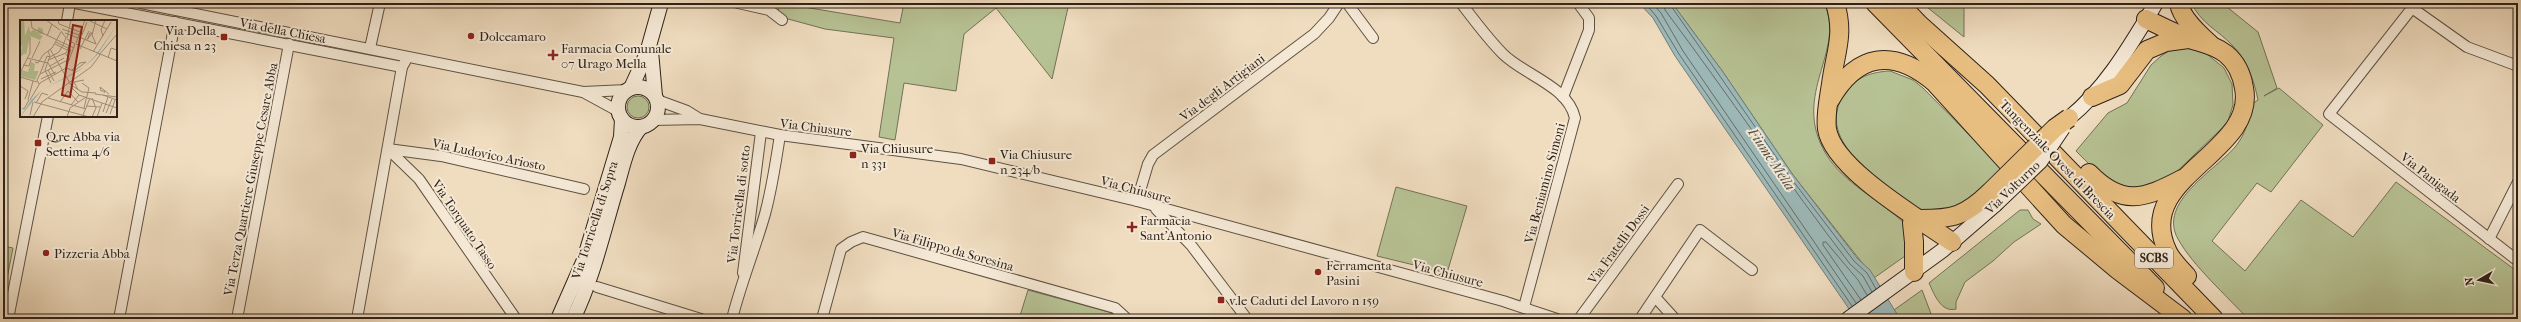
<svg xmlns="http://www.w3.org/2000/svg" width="2521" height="322" font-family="'IM FELL French Canon',serif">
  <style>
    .green { fill: #b7c294; stroke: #727256 }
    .water { fill: #9dbaba; stroke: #717d7a }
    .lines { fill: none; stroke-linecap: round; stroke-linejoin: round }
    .shore { stroke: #666e6a; stroke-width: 1 }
    .street-casing { stroke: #5e5143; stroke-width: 12 }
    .secondary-casing { stroke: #2e2219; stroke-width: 16 }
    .highway-casing { stroke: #2e2219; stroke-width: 20 }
    .street { stroke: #f5e9d6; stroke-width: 10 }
    .secondary { stroke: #f5e9d6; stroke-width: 14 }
    .highway { stroke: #e8be80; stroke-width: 18 }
    .secondary-bridge-casing { stroke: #2e2219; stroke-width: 16; stroke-linecap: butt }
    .highway-bridge-casing { stroke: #2e2219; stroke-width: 20; stroke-linecap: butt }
    .secondary-bridge { stroke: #f5e9d6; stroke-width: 14 }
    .highway-bridge { stroke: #e8be80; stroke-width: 18 }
    .poi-dot { fill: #8f2418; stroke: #f5e9d6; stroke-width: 1.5 }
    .labels { text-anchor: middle; stroke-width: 4; stroke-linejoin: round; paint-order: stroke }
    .shield { fill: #f5e9d6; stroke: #6a5e52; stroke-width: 1 }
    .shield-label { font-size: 12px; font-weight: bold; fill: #2e2219 }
    .poi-label { font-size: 13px; fill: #2e2219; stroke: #f5e9d6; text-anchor: start }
    .street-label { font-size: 13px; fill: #2e2219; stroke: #f5e9d6 }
    .water-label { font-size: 14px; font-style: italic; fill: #4f5049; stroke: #f5e9d6 }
    .inset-road { fill: none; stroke: #a2927d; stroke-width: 1 }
    .view { fill: #8f2418; fill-opacity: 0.15; stroke: #8f2418; stroke-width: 2 }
    .inset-edge { fill: none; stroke: #2e2219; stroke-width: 2 }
  </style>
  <rect width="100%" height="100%" fill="#f0ddc0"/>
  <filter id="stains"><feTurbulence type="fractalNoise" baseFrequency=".005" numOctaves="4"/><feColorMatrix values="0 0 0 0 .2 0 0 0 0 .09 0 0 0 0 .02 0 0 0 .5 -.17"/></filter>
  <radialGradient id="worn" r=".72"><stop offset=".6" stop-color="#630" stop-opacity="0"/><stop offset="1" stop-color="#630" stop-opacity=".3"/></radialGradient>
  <g class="green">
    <polygon points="780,3 900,23 904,3 1069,3 1052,79 996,8 964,34 956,91 904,83 895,140 879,137 894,38 825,29 777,16"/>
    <path d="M1672 3H1824C1847 51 1790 94 1826 154 1844 184 1881 200 1905 224V256L1874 278 1793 175 1723 72Z"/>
    <polygon points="1922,3 1964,3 1964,37"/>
    <path d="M2192 3H2222L2258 32 2277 88 2264 96 2279 88 2323 125 2271 192 2257 183 2212 241 2245 271 2301 200 2353 237 2396 182 2518 272V319H2248C2226 295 2193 266 2178 239 2157 202 2216 170 2236 146 2246 133 2249 120 2252 104L2258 100C2254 80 2247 60 2232 45 2219 31 2199 22 2192 3Z"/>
    <polygon points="2191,48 2207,54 2224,68 2232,84 2233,105 2228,121 2221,129 2166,182 2148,190 2109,184 2076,151 2108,113 2127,103 2151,65 2161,56 2170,50"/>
    <path d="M1890 71 1913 80 1923 88 2003 169C1974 194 1947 227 1907 203 1877 177 1813 139 1845 93 1856 77 1871 72 1890 71Z"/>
    <circle cx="638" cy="107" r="11"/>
    <polygon points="1396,187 1467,206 1447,273 1377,256"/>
    <path d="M2020 210H2028L2033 219 2041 224 2014 242 1993 261 1965 282 1956 302V309C1941 313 1934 294 1929 283Z"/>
    <polygon points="3,246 13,248 6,284 3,283"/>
    <polygon points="1028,290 1109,312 1120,319 1019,319"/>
    <polygon points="1922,290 1933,319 1900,319 1894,310"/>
  </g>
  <polygon class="water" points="1639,3 1672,3 1723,72 1793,175 1857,258 1870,270 1900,319 1856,319 1675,56 1653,18"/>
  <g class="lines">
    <g class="shore">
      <polyline points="1645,3 1656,16 1679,54 1852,306"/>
      <polyline points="1652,3 1661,13 1683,51 1856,303"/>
      <path d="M1664 3 1665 10C1728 94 1786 181 1850 264L1863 276 1872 292"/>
      <polyline points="1669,3 1790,177 1854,261 1867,273 1876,289"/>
      <polyline points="1861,300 1823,245 1823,242 1826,242 1858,280 1867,295"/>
    </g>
    <g class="street-casing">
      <g id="street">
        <polyline points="75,3 402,67"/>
        <polyline points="141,3 583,92 627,90"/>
        <polyline points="738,3 769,10 782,20"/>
        <polyline points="1347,3 1373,38"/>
        <path d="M1461 3C1474 20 1488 39 1503 54 1524 75 1568 86 1575 118L1524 307"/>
        <polyline points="2416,3 2329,114 2518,261"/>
        <polyline points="2412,8 2467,47 2518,66"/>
        <polyline points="67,21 70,3"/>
        <polyline points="370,48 380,3"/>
        <polyline points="585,93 618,111"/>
        <polyline points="1563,97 1589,30 1589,18 1578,3"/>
        <polyline points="657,100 687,111 700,119"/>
        <polyline points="653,120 700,119 780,135 961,159 1137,201 1503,301 1557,319"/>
        <polyline points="388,149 419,179 516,319"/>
        <polyline points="388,149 441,156 584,189"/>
        <polyline points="1137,201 1148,164 1153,155 1314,34 1329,18 1339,3"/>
        <polyline points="1156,209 1191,245 1247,319"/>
        <polyline points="2489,239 2518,182"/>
        <polyline points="743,273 761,132"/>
        <polyline points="597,287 701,319"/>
        <polyline points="1656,298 1675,319"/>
        <polyline points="8,319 48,116"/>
        <polyline points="119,319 175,22"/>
        <polyline points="237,319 289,44"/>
        <polyline points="357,319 402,67 405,62"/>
        <path d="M732 319C741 283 755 249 765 214 772 188 776 161 780 135"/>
        <polyline points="822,319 841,249 851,242 863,237 1115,308 1127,319"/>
        <polyline points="1579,319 1678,184"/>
        <polyline points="1640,319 1700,230 1752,270"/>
      </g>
    </g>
    <g class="secondary-casing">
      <g id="secondary">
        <polyline points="651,51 655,96"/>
        <circle cx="638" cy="107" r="20"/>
        <polyline points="631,88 647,53 661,3"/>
        <path d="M2069 118C2107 87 2131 44 2156 3"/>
        <polyline points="558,319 584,260 621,137 622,119"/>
        <path d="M573 319C594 276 604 228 618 183 623 165 628 141 641 127"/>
        <polyline points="1848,319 1943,250 1995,205"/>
      </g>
    </g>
    <g class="highway-casing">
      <g id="highway">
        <path d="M1835 3C1845 35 1835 53 1831 84 1829 98 1825 115 1827 129 1833 169 1920 219 1952 242"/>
        <polyline points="1875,3 2155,288"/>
        <polyline points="1899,3 1919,24 1987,85 2214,319"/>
        <path d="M2179 3C2181 18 2199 34 2210 44"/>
        <path d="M2146 19C2160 26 2173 32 2187 38 2201 43 2215 45 2226 54 2237 63 2242 75 2244 88 2257 153 2133 177 2167 250 2171 260 2180 268 2187 276"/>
        <polyline points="2092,97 2120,85 2147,50 2166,42 2188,39"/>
        <path d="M1830 100C1857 53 1893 48 1934 82L2064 225 2118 270 2183 319"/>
        <path d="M2089 173C2122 207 2144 199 2182 179"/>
        <path d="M1920 219C1953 219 1965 216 1989 193"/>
        <polyline points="1912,223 1914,242 1914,272"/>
      </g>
    </g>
    <use href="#street" class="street"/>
    <use href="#secondary" class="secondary"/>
    <use href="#highway" class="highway"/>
    <g class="secondary-bridge-casing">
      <polyline id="secondary-bridge" points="1995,205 2040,162 2063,128"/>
    </g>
    <g class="highway-bridge-casing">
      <polyline id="highway-bridge" points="1989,193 2055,128 2069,118"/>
    </g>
    <use href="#secondary-bridge" class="secondary-bridge"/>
    <use href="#highway-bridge" class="highway-bridge"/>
  </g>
  <g class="poi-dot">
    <circle cx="471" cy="36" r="4"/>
    <rect x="220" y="33" width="8" height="8" rx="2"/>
    <path d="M551 49h4v4h4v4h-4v4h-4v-4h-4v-4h4z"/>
    <rect x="34" y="139" width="8" height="8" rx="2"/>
    <rect x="849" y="151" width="8" height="8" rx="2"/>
    <rect x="988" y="157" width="8" height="8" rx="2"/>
    <path d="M1130 221h4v4h4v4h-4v4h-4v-4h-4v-4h4z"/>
    <circle cx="46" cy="253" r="4"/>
    <circle cx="1318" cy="272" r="4"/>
    <rect x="1217" y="296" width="8" height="8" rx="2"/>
  </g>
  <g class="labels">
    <rect class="shield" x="2135" y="248" width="38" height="20" rx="3"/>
    <g class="shield-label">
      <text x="2154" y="262">SCBS</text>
    </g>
    <g class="poi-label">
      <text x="216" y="35" text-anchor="end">Via Della<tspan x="216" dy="15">Chiesa n 23</tspan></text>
      <text x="479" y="41">Dolceamaro</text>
      <text x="561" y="53">Farmacia Comunale<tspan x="561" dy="15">07 Urago Mella</tspan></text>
      <text x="46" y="141">Q.re Abba via<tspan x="46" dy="15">Settima 4/6</tspan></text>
      <text x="861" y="153">Via Chiusure<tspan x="861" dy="15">n 331</tspan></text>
      <text x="1000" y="159">Via Chiusure<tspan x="1000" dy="15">n 234/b</tspan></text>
      <text x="1140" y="225">Farmacia<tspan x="1140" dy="15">Sant'Antonio</tspan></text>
      <text x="54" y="258">Pizzeria Abba</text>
      <text x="1326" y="270">Ferramenta<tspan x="1326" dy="15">Pasini</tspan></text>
      <text x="1229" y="305">v.le Caduti del Lavoro n 159</text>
    </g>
    <g class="street-label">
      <text transform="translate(283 30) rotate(11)" y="5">Via della Chiesa</text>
      <text transform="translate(1222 87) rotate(-37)" y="5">Via degli Artigiani</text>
      <text transform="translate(816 127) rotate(7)" y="5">Via Chiusure</text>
      <text transform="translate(489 154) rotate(12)" y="5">Via Ludovico Ariosto</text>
      <text transform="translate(2058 159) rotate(46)" y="5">Tangenziale Ovest di Brescia</text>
      <text transform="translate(2431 177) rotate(38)" y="5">Via Panigada</text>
      <text transform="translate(250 179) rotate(-79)" y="5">Via Terza Quartiere Giuseppe Cesare Abba</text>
      <text transform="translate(1544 183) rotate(-75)" y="5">Via Beniamino Simoni</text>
      <text transform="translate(2012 187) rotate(-44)" y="5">Via Volturno</text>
      <text transform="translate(1136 189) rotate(15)" y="5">Via Chiusure</text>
      <text transform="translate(738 204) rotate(-83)" y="5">Via Torricella di sotto</text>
      <text transform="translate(594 220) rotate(-72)" y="5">Via Torricella di Sopra</text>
      <text transform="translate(465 224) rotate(56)" y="5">Via Torquato Tasso</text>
      <text transform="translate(1618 244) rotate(-54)" y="5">Via Fratelli Dossi</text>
      <text transform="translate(953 249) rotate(16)" y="5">Via Filippo da Soresina</text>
      <text transform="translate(1448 273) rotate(15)" y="5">Via Chiusure</text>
    </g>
    <g class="water-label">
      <text transform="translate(1772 159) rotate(56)" y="5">Fiume Mella</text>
    </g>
  </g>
  <g transform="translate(20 20)">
    <rect width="97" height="97" fill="#f0ddc0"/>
    <path d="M0 0H4L5 16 9 6 10 12 15 9 17 13 18 7 23 9V14H18L23 16 20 20 10 16 6 35 5 33 0 37 2 27 0 23ZM11 42 15 44 14 51H19L15 60 0 56 1 50 8 52Z" fill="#b7c294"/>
    <path d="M97 5 78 34 71 41 64 47 57 52 22 70 0 97 11 80 22 70 64 47 75 36Z" fill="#9dbaba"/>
    <path class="inset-road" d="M11 0 12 8 54 28M26 0 40 10M38 0 39 4 60 12M68 0 87 9M76 0 72 15 76 24M42 9 59 15M45 13 58 18M62 15 67 2M27 16 32 4M83 16 81 10 85 0M59 17 76 24M47 18 51 0M67 20 70 13H72L68 19M36 22 48 28M56 23 65 0M35 24 47 30M56 24 97 41M30 29 51 65 62 72 76 73M60 29 69 11M28 31 30 36 25 50 31 63M73 32 91 2M45 33 48 37 51 30 48 28M79 35 97 14M7 38 28 43 35 55M12 38 20 21M88 38 91 28 97 30M28 40 46 33 51 22M15 42 18 43 23 35 32 28 41 12M3 45 9 46 11 40M30 46 44 38M46 48 54 51 66 42 60 43 52 50M28 50 34 61M0 53 10 33V17M20 54 27 36 30 37 39 32 43 25 46 18 41 11M0 57 17 62M21 59 36 52M62 63 69 68 64 88M19 64 17 60 20 54 50 39M0 66 8 71 5 79M52 68 59 75 82 83M58 70 54 62 64 60M84 73 85 71H81L80 67 89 74M75 74 97 77M83 75 97 80M28 78 52 85M72 78 76 88 72 97M8 80 13 61M10 80 20 63 46 48 55 24 47 19M14 82 69 97M40 82 48 71 58 82M16 83 22 73 28 75M82 83 97 88M51 85 59 75M52 85 66 89M67 86 80 87M2 88 4 89 9 80M83 92 88 77M86 93 92 79M90 94 95 80M10 95 13 82M63 95 70 78M13 97 22 82 71 47 80 35M47 97 50 88 66 77M77 97 82 83"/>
    <path class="view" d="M53 5 62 7 50 77 42 75Z"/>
    <rect width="97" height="97" class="inset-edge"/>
  </g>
  <rect width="2521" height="322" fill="none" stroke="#f0ddc0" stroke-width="16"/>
  <rect x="4" y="4" width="2513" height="314" fill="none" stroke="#2e2219" stroke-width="2"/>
  <rect x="8" y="8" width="2505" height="306" fill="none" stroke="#2e2219"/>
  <g transform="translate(2479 280) rotate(261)" stroke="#f5e9d6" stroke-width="3" paint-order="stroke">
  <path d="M0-3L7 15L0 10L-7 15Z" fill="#2e2219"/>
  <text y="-6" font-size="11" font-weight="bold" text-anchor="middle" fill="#2e2219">N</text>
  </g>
  <rect width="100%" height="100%" filter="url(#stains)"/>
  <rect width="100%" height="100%" fill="url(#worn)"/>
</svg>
